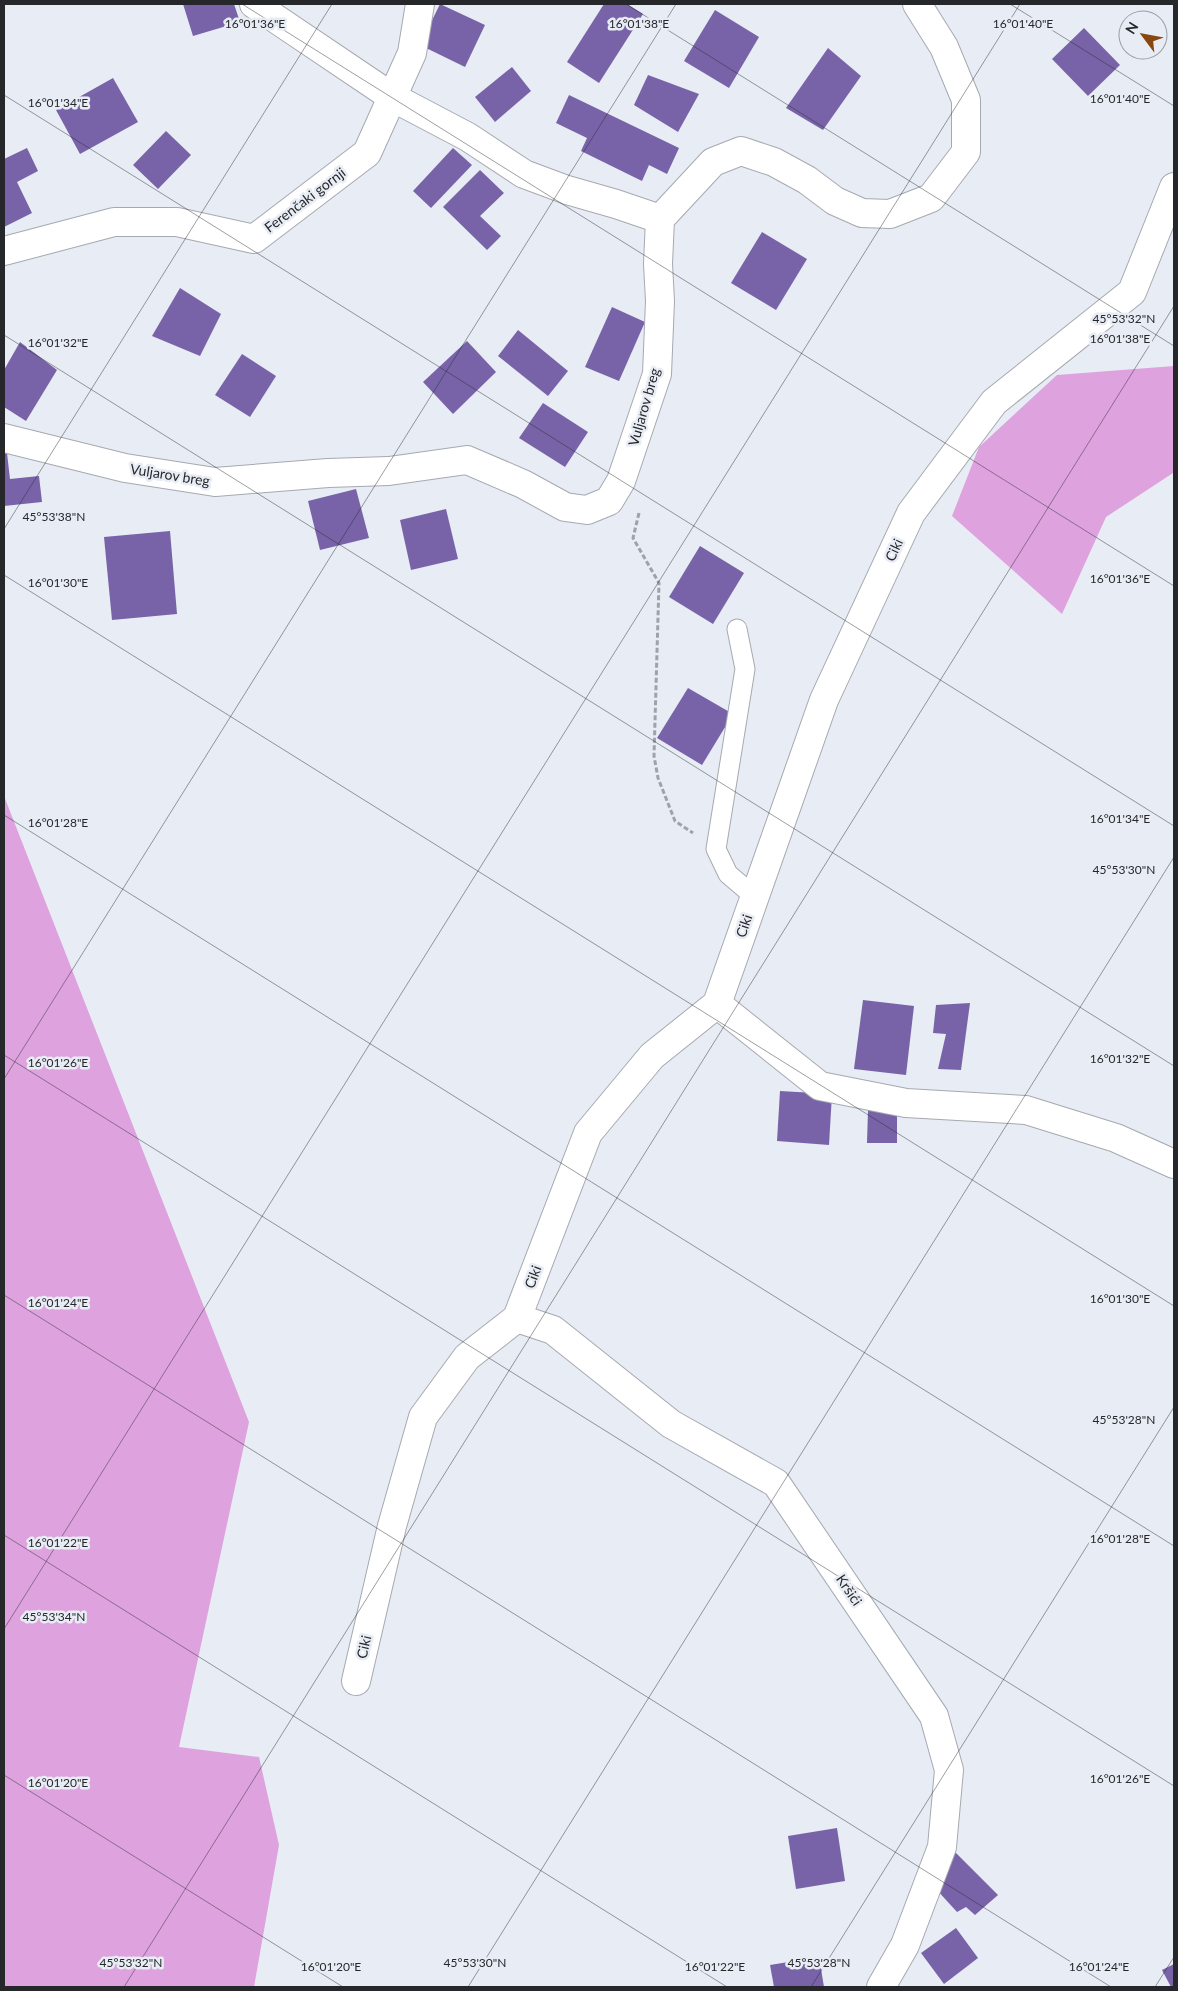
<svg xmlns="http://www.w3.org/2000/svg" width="1178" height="1991" font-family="Lato,sans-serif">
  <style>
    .forest { fill: #dea2de }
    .building { fill: #7863a8 }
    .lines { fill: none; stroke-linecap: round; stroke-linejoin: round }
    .service-casing { stroke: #a6a9b1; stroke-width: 21 }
    .minor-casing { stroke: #a6a9b1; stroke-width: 30 }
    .path { stroke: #a0a2a9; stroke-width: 3; stroke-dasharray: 5 2.5; stroke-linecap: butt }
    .service { stroke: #fff; stroke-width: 19 }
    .minor { stroke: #fff; stroke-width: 28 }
    .ticks { fill: none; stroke: #26272a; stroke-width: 1; stroke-opacity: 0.45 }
    .labels { text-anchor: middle; stroke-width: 5; stroke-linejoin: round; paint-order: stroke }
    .street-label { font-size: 14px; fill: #26272a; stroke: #e8ecf4 }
    .ticks-label { font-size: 12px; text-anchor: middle; fill: #26272a; stroke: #e8ecf4; stroke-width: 5; stroke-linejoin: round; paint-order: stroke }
  </style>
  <rect width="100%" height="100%" fill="#e8ecf4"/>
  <g class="forest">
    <polygon points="1174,366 1174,475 1173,473 1106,517 1062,614 952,516 979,447 1057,375"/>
    <polygon points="4,796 249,1422 179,1747 259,1757 279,1845 254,1987 4,1987"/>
  </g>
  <g class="building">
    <polygon points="183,4 234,4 240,22 193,36"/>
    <polygon points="440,4 485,25 465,67 420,45"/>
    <polygon points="604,4 627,4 643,14 599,83 567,62"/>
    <polygon points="715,10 759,37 729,88 684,61"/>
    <polygon points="1084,28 1120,65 1088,96 1052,59"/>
    <polygon points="828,48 861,76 823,130 786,108"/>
    <polygon points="512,67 531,91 495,122 475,97"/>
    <polygon points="648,75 699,94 678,132 634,105"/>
    <polygon points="113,78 138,122 80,154 56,110"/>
    <polygon points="569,95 679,148 667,174 649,165 642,181 581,151 587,138 556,123"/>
    <polygon points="166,131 191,155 158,189 133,165"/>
    <polygon points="27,148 38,171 17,182 32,213 4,227 4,159"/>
    <polygon points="453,148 472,165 431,208 413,191"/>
    <polygon points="480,170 504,193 480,216 501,236 487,250 443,207"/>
    <polygon points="762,232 807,259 776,310 731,283"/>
    <polygon points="180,288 221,314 200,356 152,336"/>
    <polygon points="612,307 645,322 619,381 585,367"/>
    <polygon points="518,330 568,371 548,396 498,356"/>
    <polygon points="467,341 496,372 453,414 423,382"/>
    <polygon points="20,342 57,370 26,421 4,407 4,370"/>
    <polygon points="242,354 276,376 250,417 215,395"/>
    <polygon points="543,403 588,432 565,467 519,438"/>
    <polygon points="4,453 7,453 10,479 39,476 42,502 4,506"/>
    <polygon points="356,489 369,538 320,550 308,501"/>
    <polygon points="446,509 458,559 411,570 400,520"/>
    <polygon points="170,531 177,614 112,620 104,537"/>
    <polygon points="700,546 744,573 713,624 669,597"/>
    <polygon points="688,688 733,714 702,765 657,738"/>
    <polygon points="863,1000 914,1006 906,1075 854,1069"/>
    <polygon points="970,1003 961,1070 938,1069 946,1034 933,1033 936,1005"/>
    <polygon points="780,1091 832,1094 829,1145 777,1141"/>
    <polygon points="868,1110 897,1111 897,1143 867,1143"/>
    <polygon points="837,1828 845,1881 796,1889 788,1836"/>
    <polygon points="953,1850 998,1895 975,1915 966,1907 957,1912 936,1889"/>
    <polygon points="956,1928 978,1958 944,1984 921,1953"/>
    <polygon points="819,1957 824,1987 774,1987 770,1965"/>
    <polygon points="1174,1964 1174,1987 1171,1987 1162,1970"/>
  </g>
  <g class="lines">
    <g class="service-casing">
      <polyline id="service" points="737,629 745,669 716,849 728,874 755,897"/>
    </g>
    <g class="minor-casing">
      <g id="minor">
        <polyline points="254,4 392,97 468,137 524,174 567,190 616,204 660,219"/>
        <polyline points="4,251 114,222 177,222 254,239 367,153 412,53 420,4"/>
        <polyline points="4,438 125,468 215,482 328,473 389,471 467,460 523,484 565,507 587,510 609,501 621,481 657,374 660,301 658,264 660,219 713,162 741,151 774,162 807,180 835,201 862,213 890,214 931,198 966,152 966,100 944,47 917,4"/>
        <polyline points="717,1004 820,1086 906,1103 1026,1110 1116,1138 1174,1164"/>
        <polyline points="517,1318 553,1330 671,1424 776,1483 934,1716 949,1770 942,1847 905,1945 881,1987"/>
        <polyline points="356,1681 392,1526 423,1417 467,1357 517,1318 588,1133 652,1056 717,1004 824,700 911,513 994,402 1132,292 1174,187"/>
      </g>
    </g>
    <polyline class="path" points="639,513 633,538 659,583 654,756 658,778 675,821 693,833"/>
    <use href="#service" class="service"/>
    <use href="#minor" class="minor"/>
  </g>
  <path class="ticks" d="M242 4 1174 586M626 4 1174 346M1010 4 1174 106M4 95 1174 826M4 335 1174 1066M4 529 332 4M4 575 1174 1306M4 815 1174 1546M4 1055 1174 1786M4 1079 676 4M4 1295 1111 1987M4 1535 727 1987M4 1629 1020 4M4 1775 343 1987M124 1987 1174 306M468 1987 1174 857M811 1987 1174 1407M1155 1987 1174 1957"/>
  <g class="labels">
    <g class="street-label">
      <text transform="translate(305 200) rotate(-37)" y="5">Ferenčaki gornji</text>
      <text transform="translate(644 407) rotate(-74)" y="5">Vuljarov breg</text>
      <text transform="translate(170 475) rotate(9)" y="5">Vuljarov breg</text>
      <text transform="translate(894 550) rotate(-65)" y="5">Ciki</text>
      <text transform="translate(744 926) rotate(-71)" y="5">Ciki</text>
      <text transform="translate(533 1277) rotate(-69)" y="5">Ciki</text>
      <text transform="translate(849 1590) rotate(56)" y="5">Kršići</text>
      <text transform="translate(364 1647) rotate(-77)" y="5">Ciki</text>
    </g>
  </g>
  <g class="ticks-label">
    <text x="255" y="28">16°01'36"E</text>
    <text x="639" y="28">16°01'38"E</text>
    <text x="1023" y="28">16°01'40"E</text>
    <text x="1120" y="103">16°01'40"E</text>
    <text x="58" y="107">16°01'34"E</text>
    <text x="1124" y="323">45°53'32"N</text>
    <text x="1120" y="343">16°01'38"E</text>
    <text x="58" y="347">16°01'32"E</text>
    <text x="54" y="521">45°53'38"N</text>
    <text x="1120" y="583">16°01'36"E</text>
    <text x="58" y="587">16°01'30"E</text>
    <text x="1120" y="823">16°01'34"E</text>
    <text x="58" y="827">16°01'28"E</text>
    <text x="1124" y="874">45°53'30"N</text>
    <text x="1120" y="1063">16°01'32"E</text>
    <text x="58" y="1067">16°01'26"E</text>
    <text x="1120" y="1303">16°01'30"E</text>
    <text x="58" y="1307">16°01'24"E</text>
    <text x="1124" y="1424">45°53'28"N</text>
    <text x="1120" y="1543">16°01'28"E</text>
    <text x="58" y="1547">16°01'22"E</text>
    <text x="54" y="1621">45°53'34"N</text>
    <text x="1120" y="1783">16°01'26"E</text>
    <text x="58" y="1787">16°01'20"E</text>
    <text x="131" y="1967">45°53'32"N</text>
    <text x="475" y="1967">45°53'30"N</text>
    <text x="819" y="1967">45°53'28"N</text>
    <text x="331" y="1971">16°01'20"E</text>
    <text x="715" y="1971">16°01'22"E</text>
    <text x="1099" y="1971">16°01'24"E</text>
  </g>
  <rect width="1178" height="1991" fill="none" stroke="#26272a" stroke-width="10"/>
  <g transform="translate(1143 35) rotate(302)"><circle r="24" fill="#e8ecf4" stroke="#9a9da3"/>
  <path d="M0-4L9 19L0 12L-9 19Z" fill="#87470f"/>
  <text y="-8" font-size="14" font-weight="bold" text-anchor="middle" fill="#26272a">N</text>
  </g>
</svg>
